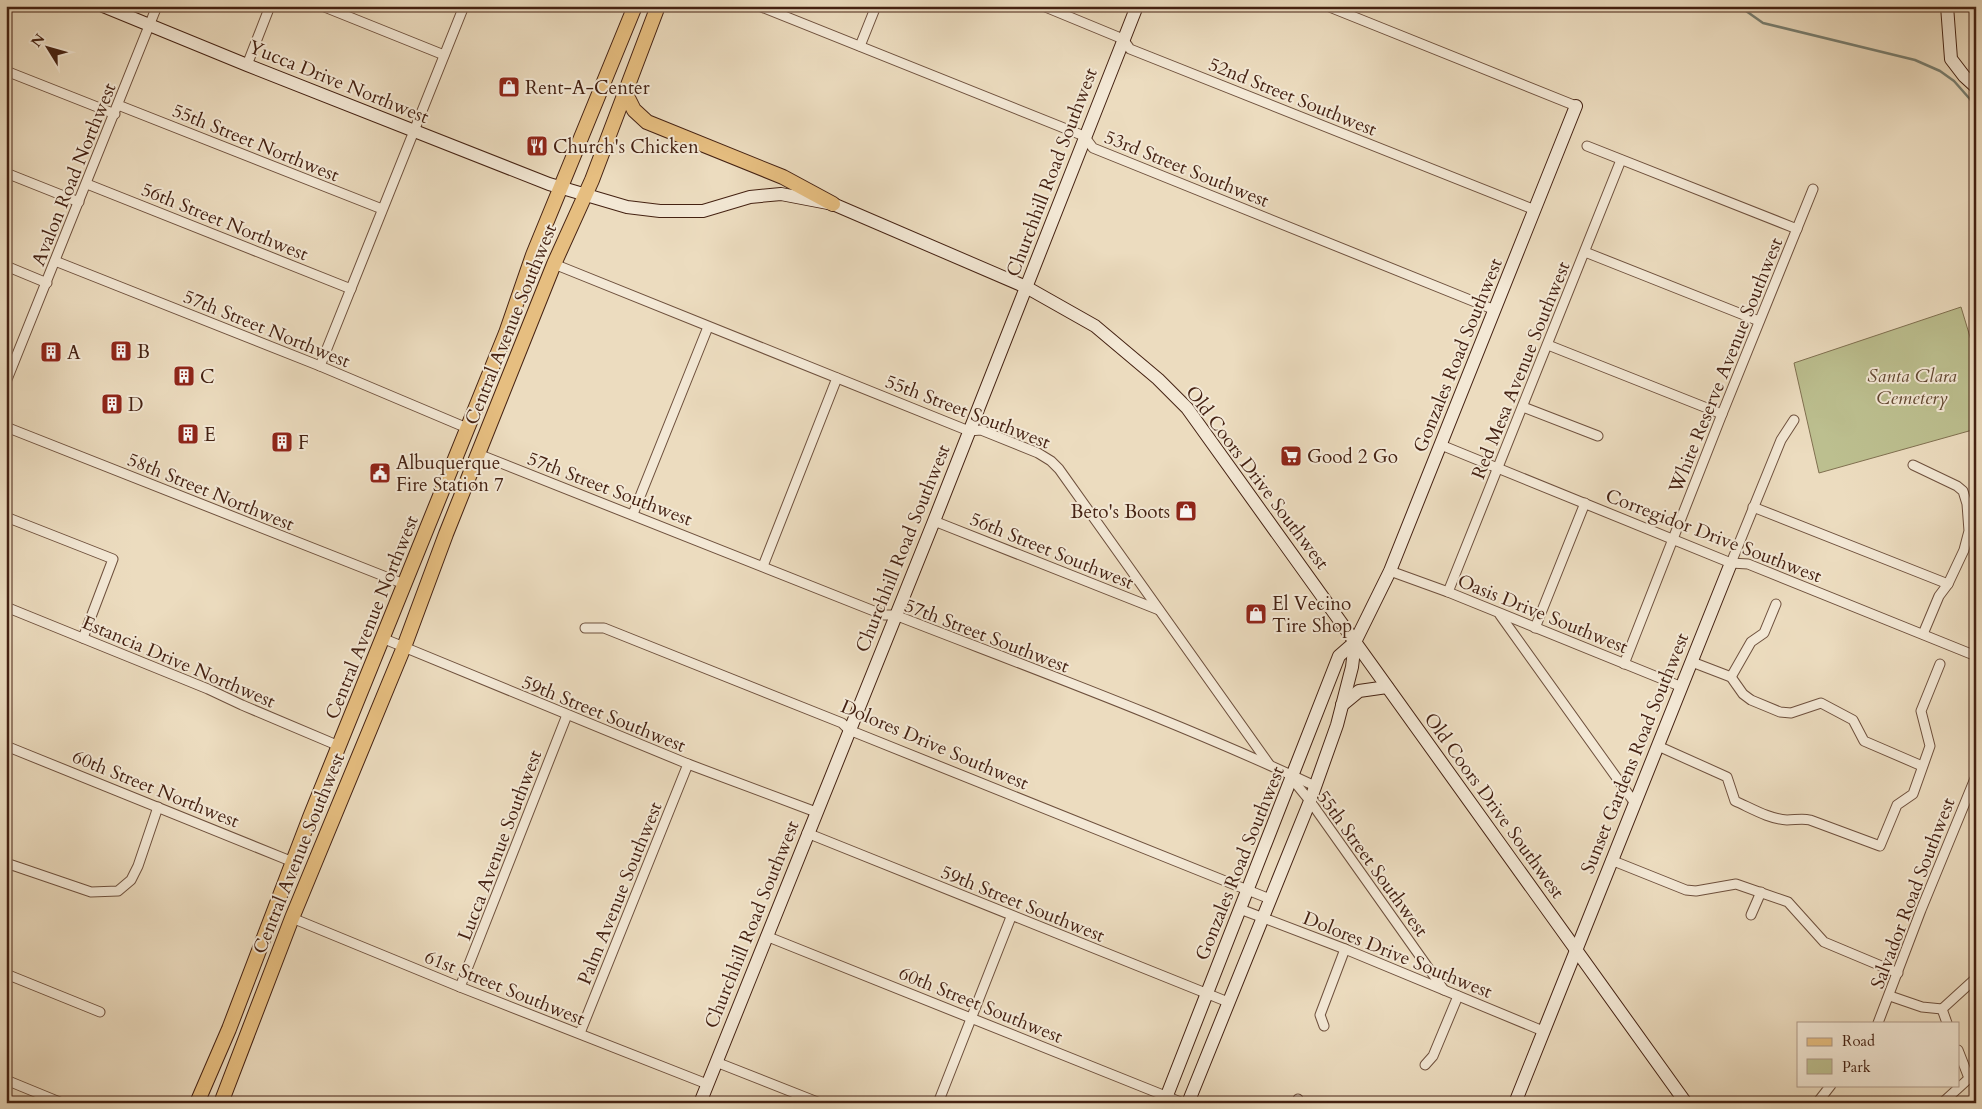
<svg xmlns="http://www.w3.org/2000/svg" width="1982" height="1109" font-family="Cardo,serif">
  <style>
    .green { fill: #bcbf8f; stroke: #807050 }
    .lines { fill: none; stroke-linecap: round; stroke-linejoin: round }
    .stream { stroke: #777e71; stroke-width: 2.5 }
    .street-casing { stroke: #6e503d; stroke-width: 11 }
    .secondary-casing { stroke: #442112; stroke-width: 14 }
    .primary-casing { stroke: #442112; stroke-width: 16 }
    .street { stroke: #f3e8d5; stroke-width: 9 }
    .secondary { stroke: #f3e8d5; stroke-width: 12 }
    .primary { stroke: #e6be80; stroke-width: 14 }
    .labels { text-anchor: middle; stroke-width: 4; stroke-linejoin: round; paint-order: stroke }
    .street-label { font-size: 19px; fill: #442112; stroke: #f3e8d5 }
    .poi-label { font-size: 19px; fill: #442112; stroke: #f3e8d5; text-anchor: start }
    .park-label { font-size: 19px; font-style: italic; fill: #624831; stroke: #f3e8d5 }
  </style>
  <rect width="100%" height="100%" fill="#ecdcbf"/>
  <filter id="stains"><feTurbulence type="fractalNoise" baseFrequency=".004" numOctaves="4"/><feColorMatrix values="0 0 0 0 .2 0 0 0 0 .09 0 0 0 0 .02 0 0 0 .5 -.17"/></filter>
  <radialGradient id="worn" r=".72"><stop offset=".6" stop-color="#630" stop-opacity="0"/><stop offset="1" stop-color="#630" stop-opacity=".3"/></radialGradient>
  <polygon class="green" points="1961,307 1974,350 1976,350 1976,429 1819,473 1794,363"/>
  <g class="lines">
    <polyline class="stream" points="1739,6 1763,23 1915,60 1940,71 1954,81 1976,106"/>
    <g class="street-casing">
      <g id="street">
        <polyline points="322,6 444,55"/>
        <polyline points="759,6 1084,136 1093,148 1495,310"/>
        <polyline points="1043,6 1123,39 1130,49 1535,210"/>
        <polyline points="1327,6 1576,106"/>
        <polyline points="860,46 876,6"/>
        <polyline points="247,65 270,6"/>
        <polyline points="6,71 115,114"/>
        <polyline points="118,105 382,209"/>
        <polyline points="1587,146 1797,229"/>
        <polyline points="6,173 79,202"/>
        <polyline points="87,184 351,289"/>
        <polyline points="1585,252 1759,321"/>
        <polyline points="55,261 320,366 467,428"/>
        <polyline points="554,264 969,431 981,430 1038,453 1051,461 1059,469 1269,764"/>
        <polyline points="6,266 47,283"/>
        <polyline points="1548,345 1722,414"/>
        <polyline points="320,366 464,6"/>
        <polyline points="6,382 157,6"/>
        <polyline points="1523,407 1598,436"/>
        <polyline points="6,427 404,584"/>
        <polyline points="1441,445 1731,563 1748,564 1976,656"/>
        <path d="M478 454 884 615H895C1036 670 1178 722 1315 786"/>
        <polyline points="1913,465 1957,486 1963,491 1967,504 1969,531 1964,550 1948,584 1939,596 1923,634"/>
        <polyline points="1753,507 1948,584"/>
        <polyline points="633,514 708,327"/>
        <polyline points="6,517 113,559 83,638"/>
        <polyline points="934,521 1159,610"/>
        <polyline points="1731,563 1781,440 1794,420"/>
        <polyline points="763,566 837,378"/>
        <polyline points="1390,571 1448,592 1682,687"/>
        <polyline points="1448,592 1621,160"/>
        <polyline points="6,607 208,689 242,705 339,746"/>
        <polyline points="1500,615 1634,802"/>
        <polyline points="585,628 604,628 842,723 849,730 1270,899"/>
        <polyline points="1535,628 1585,503"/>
        <polyline points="382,638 688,764 816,812"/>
        <polyline points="1692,662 1731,677 1743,694 1751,700 1780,712 1791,713 1821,703 1853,720 1864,741 1922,766"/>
        <polyline points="1624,664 1722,414 1813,189"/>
        <polyline points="1731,677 1751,642 1764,633 1776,604"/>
        <polyline points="6,746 293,862"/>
        <path d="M1658 746 1727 777 1735 801C1751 808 1769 819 1787 820 1795 820 1802 818 1810 820L1880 846 1897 805 1913 794 1930 746 1921 711 1940 664"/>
        <polyline points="1292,779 1310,801 1444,990"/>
        <polyline points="807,833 1228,1002"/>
        <polyline points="1611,860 1686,890 1696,891 1736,884 1788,902 1824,942 1898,973"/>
        <polyline points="6,863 91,892 118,891 131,880 138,866 158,807"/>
        <polyline points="1240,909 1345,949 1543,1031"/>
        <polyline points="1751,915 1761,892"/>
        <polyline points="292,918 460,987 707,1084"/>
        <polyline points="766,936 1183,1103"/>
        <polyline points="6,974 100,1012"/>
        <polyline points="460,987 567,715"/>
        <polyline points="1890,996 1922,1007 1942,1009"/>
        <polyline points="1942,1009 1976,978"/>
        <polyline points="1942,1009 1947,1023"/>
        <polyline points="1878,1023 1921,910 1976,776"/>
        <polyline points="1324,1026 1320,1015 1345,949"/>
        <polyline points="580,1033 688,764"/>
        <polyline points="1958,1050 1969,1078"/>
        <polyline points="716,1062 820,1103"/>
        <polyline points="1425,1065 1433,1056 1458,996"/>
        <polyline points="6,1080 62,1103"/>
        <polyline points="938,1103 1011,917"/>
        <polyline points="1296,1103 1298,1099"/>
        <polyline points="1817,1103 1831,1085"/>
        <polyline points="1942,1103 1976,1072"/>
      </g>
    </g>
    <g class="secondary-casing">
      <g id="secondary">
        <polyline points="103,6 247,65 549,184 627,207 660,211 703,211 750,197 781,194 833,204 1026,287 1095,326 1158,379 1187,408 1686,1103"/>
        <polyline points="1947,6 1951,59 1964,76 1976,87"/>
        <polyline points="1342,705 1359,691 1387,687"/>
        <polyline points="700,1103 934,521 1137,6"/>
        <polyline points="1164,1103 1339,656 1355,642"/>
        <polyline points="1188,1103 1310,801 1337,725 1352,667 1355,642 1390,571 1576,106"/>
        <polyline points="1515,1103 1731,563"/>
      </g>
    </g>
    <g class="primary-casing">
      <g id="primary">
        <polyline points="625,92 634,110 647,122 783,177 833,204"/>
        <polyline points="197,1103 229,1029 310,817 506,333 533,255 635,6"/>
        <polyline points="221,1103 292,918 404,647 446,534 554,264 592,180 658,6"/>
      </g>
    </g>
    <use href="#street" class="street"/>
    <use href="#secondary" class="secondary"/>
    <use href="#primary" class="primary"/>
  </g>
  <defs>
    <g id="shop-square" transform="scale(1.125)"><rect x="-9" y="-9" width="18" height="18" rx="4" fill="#8f2418" stroke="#f3e8d5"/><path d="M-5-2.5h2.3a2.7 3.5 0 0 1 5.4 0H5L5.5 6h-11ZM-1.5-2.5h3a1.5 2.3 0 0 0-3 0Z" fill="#fff"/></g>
    <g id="restaurant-square" transform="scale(1.125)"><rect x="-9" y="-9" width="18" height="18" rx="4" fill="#8f2418" stroke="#f3e8d5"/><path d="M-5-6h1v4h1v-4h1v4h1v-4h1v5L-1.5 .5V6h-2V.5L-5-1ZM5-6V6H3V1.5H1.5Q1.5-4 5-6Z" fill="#fff"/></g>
    <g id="building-square" transform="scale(1.125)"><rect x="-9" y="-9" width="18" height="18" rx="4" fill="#8f2418" stroke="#f3e8d5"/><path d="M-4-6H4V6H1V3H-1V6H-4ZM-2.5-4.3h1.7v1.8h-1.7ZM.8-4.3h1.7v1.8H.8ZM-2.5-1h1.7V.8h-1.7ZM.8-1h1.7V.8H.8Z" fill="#fff"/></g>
    <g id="supermarket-square" transform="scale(1.125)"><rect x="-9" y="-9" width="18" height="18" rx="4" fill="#8f2418" stroke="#f3e8d5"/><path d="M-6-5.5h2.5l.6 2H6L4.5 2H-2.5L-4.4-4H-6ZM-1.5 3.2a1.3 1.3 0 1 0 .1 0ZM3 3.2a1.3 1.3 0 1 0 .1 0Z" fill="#fff"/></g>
    <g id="civic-square" transform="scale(1.125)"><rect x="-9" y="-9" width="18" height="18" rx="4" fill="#8f2418" stroke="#f3e8d5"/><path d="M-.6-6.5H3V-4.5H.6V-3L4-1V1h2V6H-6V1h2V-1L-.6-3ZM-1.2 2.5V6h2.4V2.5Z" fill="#fff"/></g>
  </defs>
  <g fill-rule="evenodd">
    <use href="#shop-square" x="509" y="87"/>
    <use href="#restaurant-square" x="537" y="146"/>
    <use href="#building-square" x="121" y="351"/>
    <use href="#building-square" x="51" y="352"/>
    <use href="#building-square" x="184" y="376"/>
    <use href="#building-square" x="112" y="404"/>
    <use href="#building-square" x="188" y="434"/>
    <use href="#building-square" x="282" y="442"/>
    <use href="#supermarket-square" x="1291" y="456"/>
    <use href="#civic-square" x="380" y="473"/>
    <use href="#shop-square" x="1186" y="511"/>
    <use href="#shop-square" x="1256" y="614"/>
  </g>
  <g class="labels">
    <g class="street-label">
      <text transform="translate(339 81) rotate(22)" y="7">Yucca Drive Northwest</text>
      <text transform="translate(1293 96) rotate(22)" y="7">52nd Street Southwest</text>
      <text transform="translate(256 142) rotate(22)" y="7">55th Street Northwest</text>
      <text transform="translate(1187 168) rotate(22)" y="7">53rd Street Southwest</text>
      <text transform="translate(1051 172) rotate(-69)" y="7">Churchhill Road Southwest</text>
      <text transform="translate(73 174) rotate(-68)" y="7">Avalon Road Northwest</text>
      <text transform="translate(225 221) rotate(22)" y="7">56th Street Northwest</text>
      <text transform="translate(510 324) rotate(-68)" y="7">Central Avenue Southwest</text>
      <text transform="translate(267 328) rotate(22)" y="7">57th Street Northwest</text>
      <text transform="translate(1457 355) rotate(-68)" y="7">Gonzales Road Southwest</text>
      <text transform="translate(1725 365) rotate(-68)" y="7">White Reserve Avenue Southwest</text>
      <text transform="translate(1520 370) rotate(-68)" y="7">Red Mesa Avenue Southwest</text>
      <text transform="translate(968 411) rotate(21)" y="7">55th Street Southwest</text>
      <text transform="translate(1258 477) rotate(53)" y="7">Old Coors Drive Southwest</text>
      <text transform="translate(610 488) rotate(21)" y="7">57th Street Southwest</text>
      <text transform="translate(211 491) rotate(22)" y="7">58th Street Northwest</text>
      <text transform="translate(1714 535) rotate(21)" y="7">Corregidor Drive Southwest</text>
      <text transform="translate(902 548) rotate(-68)" y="7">Churchhill Road Southwest</text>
      <text transform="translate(1052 550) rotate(22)" y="7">56th Street Southwest</text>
      <text transform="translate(1543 613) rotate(22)" y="7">Oasis Drive Southwest</text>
      <text transform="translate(371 617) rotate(-68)" y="7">Central Avenue Northwest</text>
      <text transform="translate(987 635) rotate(21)" y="7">57th Street Southwest</text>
      <text transform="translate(179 661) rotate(23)" y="7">Estancia Drive Northwest</text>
      <text transform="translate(604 713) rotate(22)" y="7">59th Street Southwest</text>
      <text transform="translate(935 744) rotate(23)" y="7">Dolores Drive Southwest</text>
      <text transform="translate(1634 753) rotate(-68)" y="7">Sunset Gardens Road Southwest</text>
      <text transform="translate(156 788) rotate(22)" y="7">60th Street Northwest</text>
      <text transform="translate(1495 805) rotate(54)" y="7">Old Coors Drive Southwest</text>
      <text transform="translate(499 845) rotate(-69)" y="7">Lucca Avenue Southwest</text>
      <text transform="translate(298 853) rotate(-68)" y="7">Central Avenue Southwest</text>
      <text transform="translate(1239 863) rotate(-68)" y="7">Gonzales Road Southwest</text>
      <text transform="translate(1373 863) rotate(54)" y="7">55th Street Southwest</text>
      <text transform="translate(619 893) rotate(-68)" y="7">Palm Avenue Southwest</text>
      <text transform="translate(1912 893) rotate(-69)" y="7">Salvador Road Southwest</text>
      <text transform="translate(1023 903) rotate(22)" y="7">59th Street Southwest</text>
      <text transform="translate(751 924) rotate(-68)" y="7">Churchhill Road Southwest</text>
      <text transform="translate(1398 954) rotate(22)" y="7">Dolores Drive Southwest</text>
      <text transform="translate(505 987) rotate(22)" y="7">61st Street Southwest</text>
      <text transform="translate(981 1004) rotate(22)" y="7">60th Street Southwest</text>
    </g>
    <g class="poi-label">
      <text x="525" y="94">Rent-A-Center</text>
      <text x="553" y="153">Church's Chicken</text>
      <text x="137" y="358">B</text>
      <text x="67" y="359">A</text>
      <text x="200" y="383">C</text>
      <text x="128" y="411">D</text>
      <text x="204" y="441">E</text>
      <text x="298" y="449">F</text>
      <text x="1307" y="463">Good 2 Go</text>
      <text x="396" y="469">Albuquerque<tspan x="396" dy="22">Fire Station 7</tspan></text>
      <text x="1170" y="518" text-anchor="end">Beto's Boots</text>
      <text x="1272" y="610">El Vecino<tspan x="1272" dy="22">Tire Shop</tspan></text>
    </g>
    <g class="park-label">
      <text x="1912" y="382">Santa Clara<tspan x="1912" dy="22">Cemetery</tspan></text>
    </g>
  </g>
  <rect width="1982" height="1109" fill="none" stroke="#ecdcbf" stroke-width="25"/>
  <rect x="8" y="8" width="1967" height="1094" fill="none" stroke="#442112" stroke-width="2.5"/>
  <rect x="12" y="12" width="1957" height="1084" fill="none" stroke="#442112"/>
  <rect x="1797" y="1022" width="162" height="65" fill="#f3e8d5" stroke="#ad9887"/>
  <rect x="1807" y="1038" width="25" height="8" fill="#e6be80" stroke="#ad9887"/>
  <text x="1842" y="1046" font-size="15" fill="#442112">Road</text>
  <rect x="1807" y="1059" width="25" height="15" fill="#bcbf8f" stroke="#ad9887"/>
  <text x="1842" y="1072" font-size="15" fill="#442112">Park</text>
  <g transform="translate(48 48) rotate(307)" stroke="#f3e8d5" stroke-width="4" paint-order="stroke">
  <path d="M0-4L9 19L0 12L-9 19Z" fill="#442112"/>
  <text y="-8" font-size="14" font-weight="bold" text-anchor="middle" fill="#442112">N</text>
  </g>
  <rect width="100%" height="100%" filter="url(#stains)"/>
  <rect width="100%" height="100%" fill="url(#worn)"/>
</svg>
